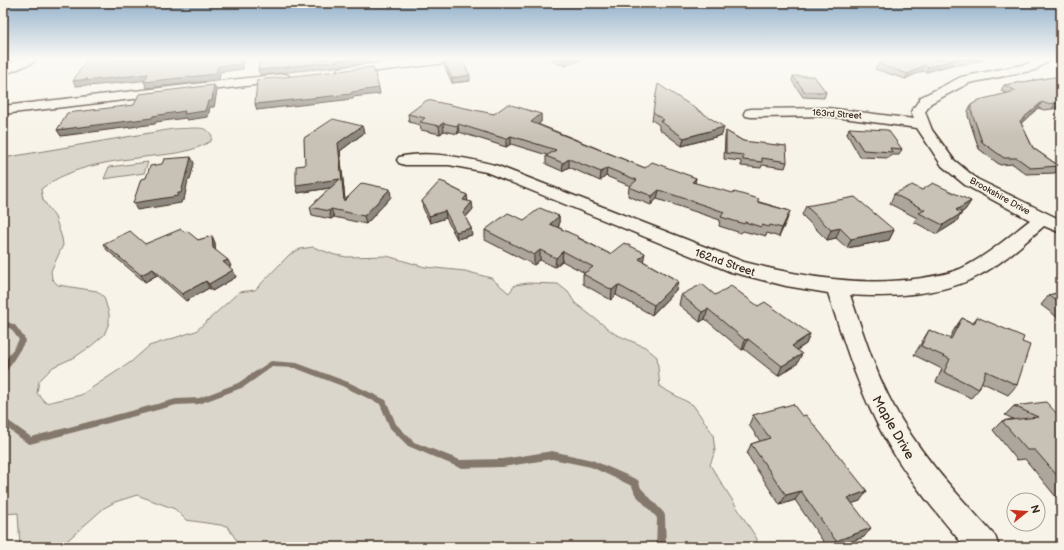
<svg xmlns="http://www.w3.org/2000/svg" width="1064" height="550" font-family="'Balsamiq Sans',sans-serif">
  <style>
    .green { fill: #dbd6cb; stroke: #8b8074 }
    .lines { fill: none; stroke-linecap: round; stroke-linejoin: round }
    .stream { fill: #84786c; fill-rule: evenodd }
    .street-casing { stroke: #3b2a1e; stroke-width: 3 }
    .street { fill: #f7f3e8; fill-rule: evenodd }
    .wall { fill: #aca69d; stroke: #3b2a1e }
    .shaded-wall { fill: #8c877f; stroke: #3b2a1e }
    .building { fill: #c8c1b6; stroke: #3b2a1e }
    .labels { text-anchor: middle; stroke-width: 3.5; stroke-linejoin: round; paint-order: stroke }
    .far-street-label { font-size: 9px; fill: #3b2a1e; stroke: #f7f3e8 }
    .street-label { font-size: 11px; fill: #3b2a1e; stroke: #f7f3e8 }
    .near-street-label { font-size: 13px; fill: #3b2a1e; stroke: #f7f3e8 }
  </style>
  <rect width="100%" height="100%" fill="#f7f3e8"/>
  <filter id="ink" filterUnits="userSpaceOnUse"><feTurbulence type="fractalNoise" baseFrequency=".025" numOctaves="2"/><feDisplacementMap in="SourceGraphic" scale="8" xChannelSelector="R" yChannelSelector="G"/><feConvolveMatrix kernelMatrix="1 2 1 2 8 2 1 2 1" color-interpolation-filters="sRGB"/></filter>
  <g filter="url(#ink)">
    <g class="green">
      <path d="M194 128C202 128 208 128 212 136L211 141C193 152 173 154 152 156 114 161 72 165 41 189L43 200 55 217 62 238 63 245 51 271 52 279 58 285 97 291 104 297 109 314V323L104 335 91 346 75 357 53 367 39 381 37 393 46 403 81 395 131 362 149 346 196 331 239 292 255 290 289 255 300 249 313 247 335 255 347 257 387 256 425 267 465 271 491 278 509 293 515 285 528 283 558 284 568 292 575 303 615 334 645 347 657 357 660 387 693 405 713 434 715 451 710 465 757 539 756 547H239L237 541 227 526 186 520 175 509 137 495 115 502 104 508 60 547 20 546 18 513 3 514V158L173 129Z"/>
      <polygon points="148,162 144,173 104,179 109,167"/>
    </g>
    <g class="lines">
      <g class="stream">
        <polygon points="3,320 15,325 26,340 6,372 3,373 3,364 19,340 11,329 3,325"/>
        <polygon points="271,361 297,363 348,382 386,400 396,424 414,442 460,460 503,459 552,451 592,460 638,480 641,488 664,513 665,516 666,547 656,547 657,518 635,494 632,486 591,467 552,459 503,467 460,468 408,446 390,428 380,404 342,386 295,368 272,367 244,387 199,404 176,405 30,444 27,443 3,425 3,418 6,419 31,437 176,399 199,398 238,383"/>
      </g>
      <g class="street-casing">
        <g id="street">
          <polygon points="20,59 36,59 34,62 3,75 3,66"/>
          <polygon points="417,59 453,59 451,62 447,63 343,75 339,74 337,71 339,68 343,67"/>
          <path d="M1037 59H1051L1035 70 969 83 931 103 925 112 932 130 954 160 977 179 1061 220V233L1044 226C1023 244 1003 263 978 276 943 295 888 298 850 295 863 332 874 370 893 405 919 454 958 495 995 536L999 547H965C936 512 906 477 884 437 859 391 844 342 828 293L786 286 731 272 486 172 449 165H405L399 163 397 160 399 157C428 150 470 158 498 166L744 262C803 277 862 287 922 278 935 276 948 274 960 269 986 257 1008 237 1030 220L965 185 942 166 917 128 828 116 751 117 746 116 744 113 746 110 751 109 828 108 914 119 911 112 921 97 961 77 1027 64Z"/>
          <polygon points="284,74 288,75 290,78 288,81 3,114 3,106"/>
        </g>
      </g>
      <use href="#street" class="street"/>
    </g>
    <g class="wall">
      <polygon points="443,59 470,81 452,83 444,65"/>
      <polygon points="552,59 583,59 565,66 552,61"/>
      <polygon points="888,59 984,59 983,60 971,62 968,64 951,65 926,72 922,71 905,79 875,69 878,64"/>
      <polygon points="793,76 826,92 824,98 803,97 792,81"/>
      <polygon points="1061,76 1061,107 1052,109 1044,110 1038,108 1021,123 1033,148 1059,166 1055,173 1026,174 1013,164 1000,165 979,149 968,116 968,111 971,105 1006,93 1001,91 1004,85"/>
      <polygon points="658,84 722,135 682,146 659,129 659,125 652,120"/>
      <polygon points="408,114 541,114 541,122 538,124 645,168 696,178 695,183 790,211 779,237 767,233 766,236 759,234 758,235 743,231 741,233 719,226 720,220 657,199 651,205 628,196 629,187 630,186 606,176 600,181 569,167 562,171 546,164 546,156 547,155 511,144 506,147 459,132 458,134 444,131 440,134 421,130 420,125 409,122"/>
      <polygon points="362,126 364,133 340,151 345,200 391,197 366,224 334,217 331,219 312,215 310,207 330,188 298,193"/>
      <polygon points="849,128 902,149 899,155 891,155 889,158 860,157 847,134"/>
      <polygon points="726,131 743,141 787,162 785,168 762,165 761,168 741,166 741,161 724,159 725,137"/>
      <polygon points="447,185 467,195 467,201 473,209 465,218 471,228 472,235 457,239 446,218 430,223 423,208 422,201"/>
      <polygon points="922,190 971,201 965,210 962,212 956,222 937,234 914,222 917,218 890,204 894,194"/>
      <polygon points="806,206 894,230 889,240 847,248 836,238 827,240 802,215"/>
      <polygon points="559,216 559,226 558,227 610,254 643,261 678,281 676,290 652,315 616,295 611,300 583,284 583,274 585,273 562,261 555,267 540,260 534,265 485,240 485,230 524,220"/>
      <polygon points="184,232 198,240 212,236 215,243 215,250 231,266 229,267 236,277 212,291 209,288 186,301 157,275 145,282 107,250 103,244 145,244"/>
      <polygon points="1061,288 1061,320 1041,305 1049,295 1057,293"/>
      <polygon points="681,295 715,295 758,306 810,334 806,344 797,350 797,364 778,376 744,349 742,350 705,319 700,322 679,305"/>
      <polygon points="977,317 1022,342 1017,385 1008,395 981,382 979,389 971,398 936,382 942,369 914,355 929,330 949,339 955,328 962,318 973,323"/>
      <polygon points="1014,406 1061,418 1061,503 1025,459 1017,460 993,430 1002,421 1013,419 1005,415"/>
      <polygon points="753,415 860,501 852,503 864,537 836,547 827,547 795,500 780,505 747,454 751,444 760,441 749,425"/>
    </g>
    <g class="shaded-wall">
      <polygon points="241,59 244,59 243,69 220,72 219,80 147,88 144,82 218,66"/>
      <polygon points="356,59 371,59 372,63 260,75 258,70"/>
      <polygon points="570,59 583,59 565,66 565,61"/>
      <polygon points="971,59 984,59 983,60 971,62 968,64"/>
      <polygon points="954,60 951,65 926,72 928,67"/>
      <polygon points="924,65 922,71 905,79 908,74"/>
      <polygon points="148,74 150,80 89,86 89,85 76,86 73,81"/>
      <polygon points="470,75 470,81 452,83 452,78"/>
      <polygon points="214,85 217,91 214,107 210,107 208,117 187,120 186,118 156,122 155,124 61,136 57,130 153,116 208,101"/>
      <polygon points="379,88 380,94 353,97 353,99 257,110 255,104"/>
      <polygon points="1042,102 1038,108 1017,127 1020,121"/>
      <polygon points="1061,102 1061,107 1052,109 1055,103"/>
      <polygon points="541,114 541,122 531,130 531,122"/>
      <polygon points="443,123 444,131 440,134 439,126"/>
      <polygon points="458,124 459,132 458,134 457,126"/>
      <polygon points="362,126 364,133 340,151 346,209 344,201 342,186 298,193 296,185 338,143"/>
      <polygon points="724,127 722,135 682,146 684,138"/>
      <polygon points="511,136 511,144 506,147 506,139"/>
      <polygon points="191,157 194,163 190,180 188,180 184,200 182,200 181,203 137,210 133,203 186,174"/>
      <polygon points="569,159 569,167 562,171 563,163"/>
      <polygon points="607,168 606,176 600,181 601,172"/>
      <polygon points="696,178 694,186 692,182"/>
      <polygon points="390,189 391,197 366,224 364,216"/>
      <polygon points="659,190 657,199 651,205 652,196"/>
      <polygon points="467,195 468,202 463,200"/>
      <polygon points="971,201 965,210 951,219 956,210"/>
      <polygon points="472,202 473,209 463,220 463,213"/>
      <polygon points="331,209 334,217 331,219 329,211"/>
      <polygon points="445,211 446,218 430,223 429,216"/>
      <polygon points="790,211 787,220 779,237 782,228"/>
      <polygon points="962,213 956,222 937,234 943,225"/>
      <polygon points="559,216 559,226 550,233 550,224"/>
      <polygon points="471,228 472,235 457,239 456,232"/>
      <polygon points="840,228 836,238 827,240 831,230"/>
      <polygon points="894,230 889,240 847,248 851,239"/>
      <polygon points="212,236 215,243 216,255 213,248"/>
      <polygon points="540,250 540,260 534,265 534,255"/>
      <polygon points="563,251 562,261 555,267 556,258"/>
      <polygon points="645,253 643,263 639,259"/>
      <polygon points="228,260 231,266 226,269 223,262"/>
      <polygon points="153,269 157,275 145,282 141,275"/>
      <polygon points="233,270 236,277 212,291 209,284"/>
      <polygon points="206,281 209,288 186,301 182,294"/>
      <polygon points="678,281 676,290 652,315 654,305"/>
      <polygon points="618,285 616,295 611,300 612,290"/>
      <polygon points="708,309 705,319 700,322 702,312"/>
      <polygon points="810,334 806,344 787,356 792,346"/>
      <polygon points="748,339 744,349 742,350 745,340"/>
      <polygon points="802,354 797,364 778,376 782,366"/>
      <polygon points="801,491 795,500 780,505 786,495"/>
      <polygon points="867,491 860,501 842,507 848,498"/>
      <polygon points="871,528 864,537 836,547 831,547 836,541"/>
    </g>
    <g class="building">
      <polygon points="87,59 241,59 241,64 218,66 216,74 144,82 148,74 86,81 88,79 73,81"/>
      <polygon points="259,59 356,59 258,70"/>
      <polygon points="443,59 461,59 470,75 452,78"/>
      <polygon points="561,59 570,59 565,61"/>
      <polygon points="888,59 971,59 954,60 928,67 924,65 908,74 878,64"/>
      <polygon points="373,67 379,88 352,92 351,94 255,104 257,80"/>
      <polygon points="793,76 814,76 826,92 805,92"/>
      <polygon points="1061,76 1061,102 1055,103 1047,104 1042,102 1020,121 1033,148 1059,166 1031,168 1017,158 1004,158 982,142 971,110 971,105 979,100 1016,91 1004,85"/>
      <polygon points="658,84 724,127 684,138 660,121 664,120 653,112"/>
      <polygon points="214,85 212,101 208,101 205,111 184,114 185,111 153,116 152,118 57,130 67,113 134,105 139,94"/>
      <polygon points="427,100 494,114 508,104 541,114 531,122 645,168 652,162 696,178 692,182 733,193 734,192 759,199 757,202 790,211 782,228 770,225 769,227 762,225 761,227 745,222 744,224 721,217 724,212 659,190 652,196 629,187 637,180 607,168 601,172 569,159 563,163 546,156 556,150 511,136 506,139 458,124 457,126 443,123 439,126 420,122 425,118 408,114"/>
      <polygon points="333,119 362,126 338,143 344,201 362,183 390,189 364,216 331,209 329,211 310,207 340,179 296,185 296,166 305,165 304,138"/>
      <polygon points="849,128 888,130 902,149 890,148 892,152 863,150"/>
      <polygon points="726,131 743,141 786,146 787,162 762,158 762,162 743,160 743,155 726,153"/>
      <polygon points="191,157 187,174 186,174 181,193 178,193 178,196 133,203 141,179 146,178 150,166 162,164 164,159"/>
      <polygon points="440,181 446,183 447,185 467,195 463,200 472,202 463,213 471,228 456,232 445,211 429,216 422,201"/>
      <polygon points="933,183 971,201 956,210 962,213 943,225 919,213 925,210 894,194 912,185 922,190"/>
      <polygon points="855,197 894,230 851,239 840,228 831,230 806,206"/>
      <polygon points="540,208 559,216 550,224 579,237 578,238 610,254 624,243 645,253 639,259 678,281 654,305 618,285 612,290 583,274 593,267 563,251 556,258 540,250 534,255 485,230 508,213 524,220"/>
      <polygon points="181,229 184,232 187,231 198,240 212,236 213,248 228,260 223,262 233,270 209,284 206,281 182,294 153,269 141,275 103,244 130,231 145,244"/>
      <polygon points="702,284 715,295 731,286 758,306 765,302 810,334 792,346 802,354 782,366 748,339 745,340 708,309 702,312 681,295"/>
      <polygon points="1061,292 1061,304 1049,295"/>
      <polygon points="977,317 1024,337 1022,342 1030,345 1017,385 986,371 979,389 944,372 950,359 921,346 929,330 951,339 962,318 974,324"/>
      <polygon points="1046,402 1061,418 1061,480 1035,450 1027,450 1002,421 1038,417 1014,406"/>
      <polygon points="793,404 802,416 806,415 867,491 848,498 871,528 836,541 801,491 786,495 751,444 770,438 753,415"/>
      <polygon points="80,544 83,547 76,547"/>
      <polygon points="133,545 133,547 127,547"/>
    </g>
  </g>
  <linearGradient id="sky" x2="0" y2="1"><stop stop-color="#93b1cb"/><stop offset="0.43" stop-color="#fbfaf5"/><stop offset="1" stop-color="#fbfaf5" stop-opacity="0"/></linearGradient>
  <rect width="1064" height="136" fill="url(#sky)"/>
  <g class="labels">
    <g class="far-street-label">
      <text transform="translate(837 114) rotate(4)" y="3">163rd Street</text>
      <text transform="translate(1000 196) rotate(29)" y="3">Brookshire Drive</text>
    </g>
    <g class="street-label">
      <text transform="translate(725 262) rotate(19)" y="4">162nd Street</text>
    </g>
    <g class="near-street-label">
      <text transform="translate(894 427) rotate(60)" y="5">Maple Drive</text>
    </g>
  </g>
  <rect width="1064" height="550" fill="none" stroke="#f7f3e8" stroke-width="16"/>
  <rect x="8" y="8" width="1048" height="534" fill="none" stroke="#3b2a1e" stroke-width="1.5" filter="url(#ink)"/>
  <g transform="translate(1026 512) rotate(73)"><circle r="19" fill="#f7f3e8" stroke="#aca397"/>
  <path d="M0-3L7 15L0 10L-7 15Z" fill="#c8321e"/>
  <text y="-6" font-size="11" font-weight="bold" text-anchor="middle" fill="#3b2a1e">N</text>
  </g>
</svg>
